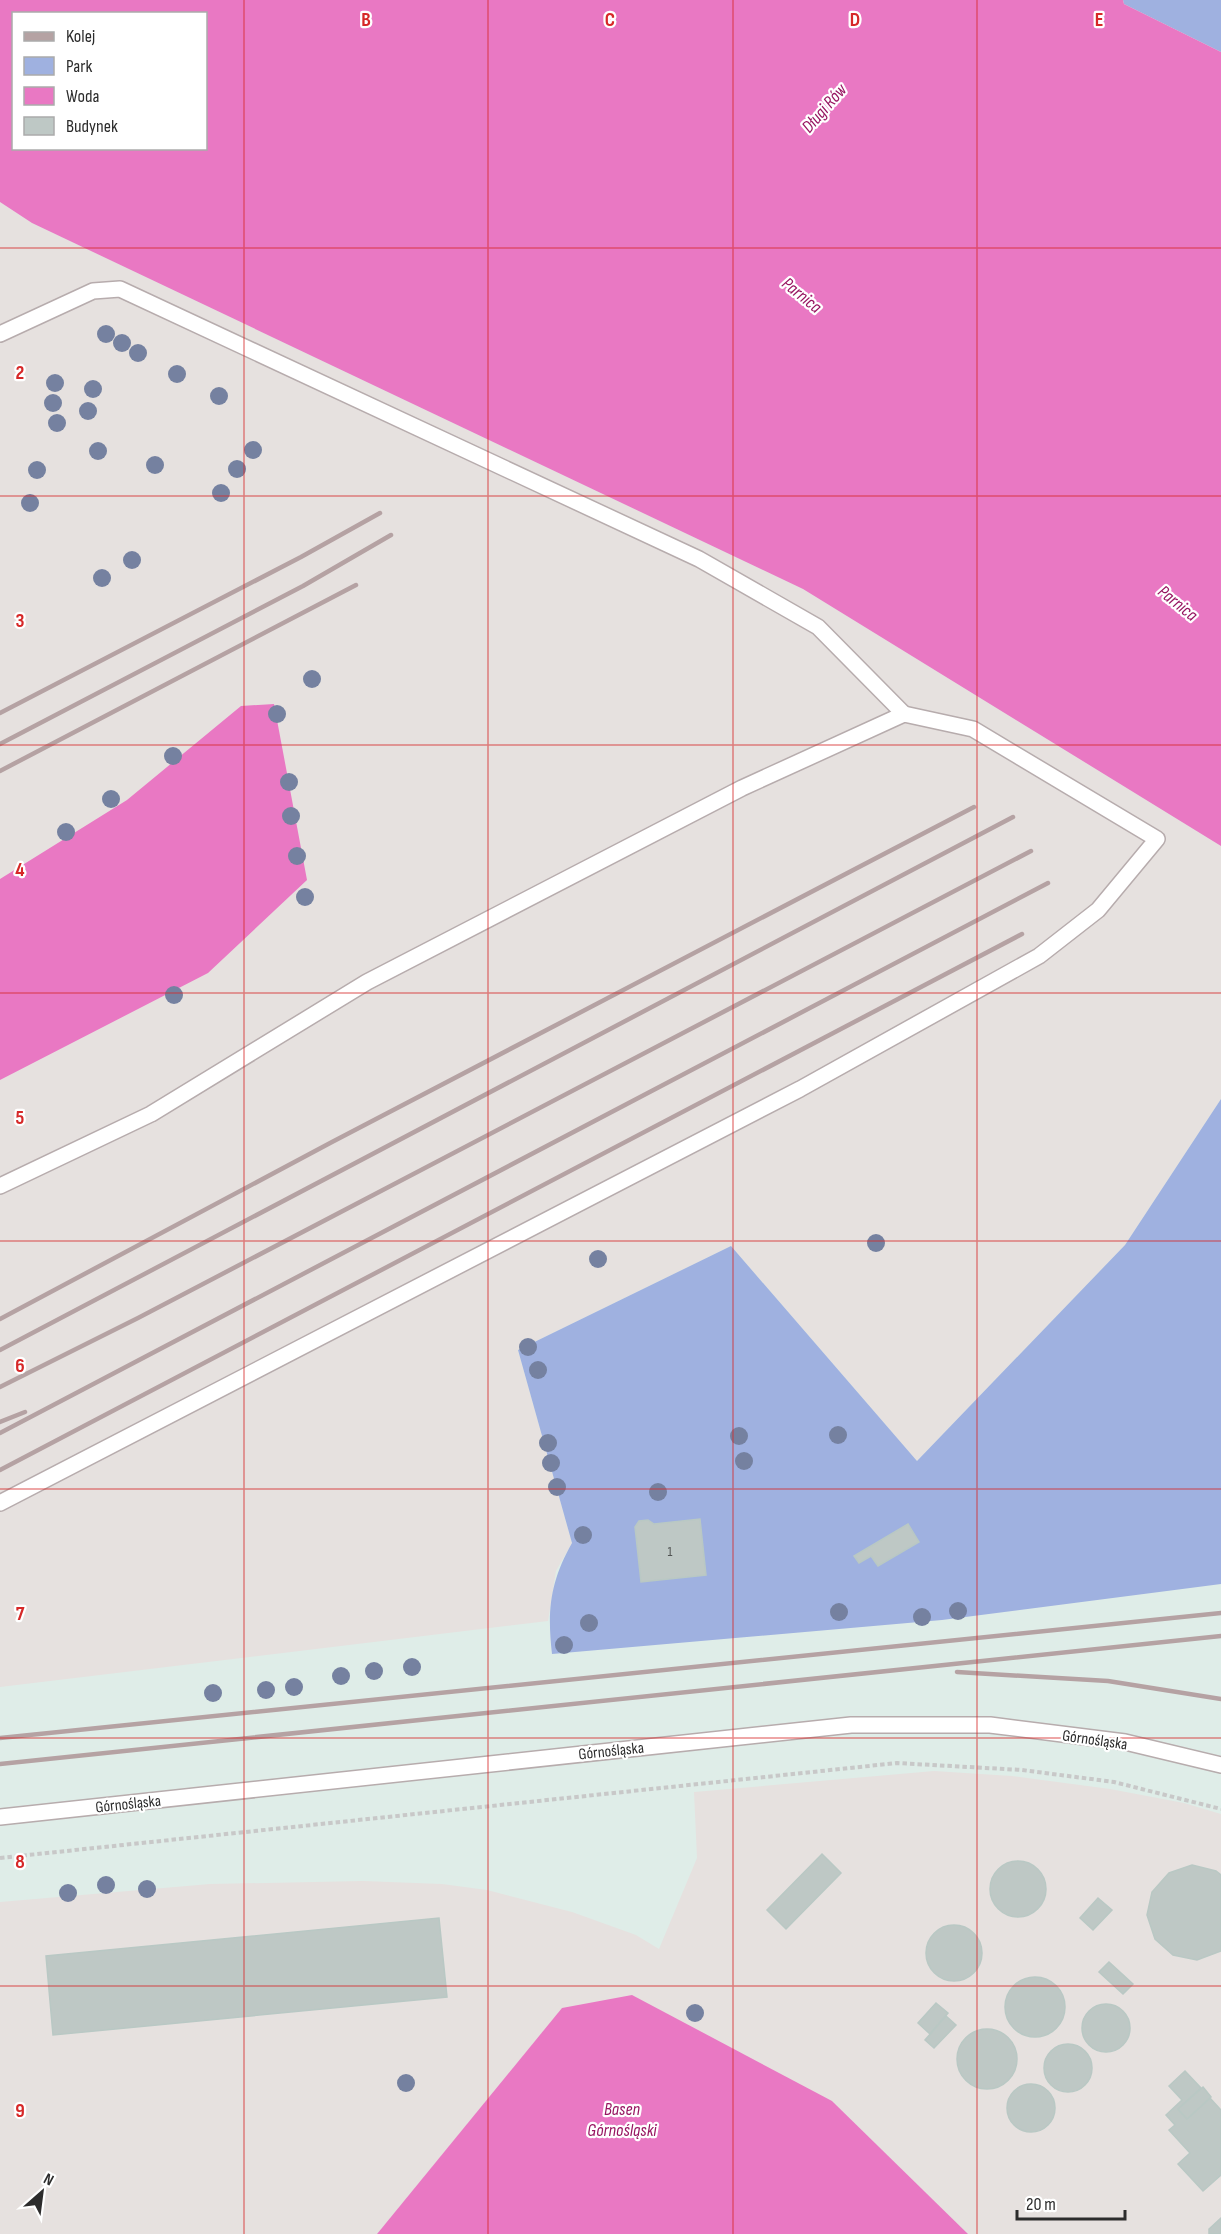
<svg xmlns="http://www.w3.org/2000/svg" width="1221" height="2234" font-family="'Sofia Sans Condensed',sans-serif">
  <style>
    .industrial { fill: #e6e1df }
    .green { fill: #9fb1e0 }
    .water { fill: #e978c3; fill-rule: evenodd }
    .building { fill: #bec8c5; stroke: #b9c8c4; stroke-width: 1.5 }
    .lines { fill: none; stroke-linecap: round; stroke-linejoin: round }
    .lane-casing { stroke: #b7acad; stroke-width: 18 }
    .path { stroke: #c8c8c8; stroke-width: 4; stroke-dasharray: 4.5 3; stroke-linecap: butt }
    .lane { stroke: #fff; stroke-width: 15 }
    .rail { stroke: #b5a2a3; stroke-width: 4.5 }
    .tree { fill: #7581a0 }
    .grid { fill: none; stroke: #d62828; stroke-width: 1.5; stroke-opacity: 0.55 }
    .labels { text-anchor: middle; stroke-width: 4.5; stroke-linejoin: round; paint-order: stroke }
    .number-label { font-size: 14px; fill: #505352 }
    .street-label { font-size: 16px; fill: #2c2c2c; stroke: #fff }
    .water-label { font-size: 18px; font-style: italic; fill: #971561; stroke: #fff }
    .grid-label { font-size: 20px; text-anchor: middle; font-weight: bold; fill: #d62828; stroke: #fff; stroke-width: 4.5; stroke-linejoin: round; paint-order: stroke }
  </style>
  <rect width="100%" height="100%" fill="#dfede8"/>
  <g class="industrial">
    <polygon points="0,202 32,223 803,589 1221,846 1221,1099 1125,1245 917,1461 731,1246 518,1350 572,1543 556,1571 548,1621 0,1687"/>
    <polygon points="934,1771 1012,1776 1110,1789 1184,1803 1221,1814 1221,2234 968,2234 832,2101 562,2009 377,2234 0,2234 0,1902 210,1884 363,1881 442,1884 487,1890 572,1912 636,1935 659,1949 697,1858 694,1792"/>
  </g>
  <g class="green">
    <polygon points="1123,0 1221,0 1221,52 1124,4"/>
    <path d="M1221 1099V1584L942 1620 552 1654C547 1610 550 1582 572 1543L518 1350 731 1246 917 1461 1125 1245Z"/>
  </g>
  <g class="water">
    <path d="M0 0H1123L1124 4 1221 52V846L803 589 32 223 0 202ZM14 14H206V148H14Z"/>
    <polygon points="274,704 307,880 208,973 0,1080 0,879 127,800 241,706"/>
    <polygon points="632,1995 832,2101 968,2234 377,2234 562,2008"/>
  </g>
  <g class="building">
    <polygon points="700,1519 706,1575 641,1582 635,1527 639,1521 648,1520 654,1524"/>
    <polygon points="908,1524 919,1542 878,1566 871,1556 859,1563 854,1556"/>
    <polygon points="822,1854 841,1873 786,1929 767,1910"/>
    <circle cx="1018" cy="1889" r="28"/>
    <polygon points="1192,1865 1216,1871 1221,1875 1221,1951 1197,1960 1173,1955 1155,1939 1147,1915 1152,1892 1169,1873"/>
    <polygon points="1098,1898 1112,1910 1093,1930 1080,1918"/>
    <polygon points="439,1918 447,1997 53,2035 46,1956"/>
    <circle cx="954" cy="1953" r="28"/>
    <polygon points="1109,1962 1133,1984 1123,1994 1099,1972"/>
    <circle cx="1035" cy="2007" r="30"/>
    <polygon points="936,2003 948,2013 930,2034 918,2023"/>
    <circle cx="1106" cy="2028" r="24"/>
    <polygon points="946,2016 956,2025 934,2048 925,2040"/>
    <circle cx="987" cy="2059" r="30"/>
    <circle cx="1068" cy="2068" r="24"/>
    <polygon points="1185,2071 1201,2088 1178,2109 1187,2119 1210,2098 1221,2110 1221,2175 1203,2191 1178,2164 1190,2153 1169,2130 1175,2125 1166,2115 1182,2100 1169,2086"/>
    <circle cx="1031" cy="2108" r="24"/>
    <polygon points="1203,2087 1211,2097 1187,2119 1178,2109"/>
    <polygon points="1221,2218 1221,2234 1209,2234 1209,2229"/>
  </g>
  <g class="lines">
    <g class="lane-casing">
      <g id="lane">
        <polyline points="0,334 93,291 120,289 699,559 818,627 904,714"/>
        <polyline points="0,1186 151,1114 367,982 742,788 904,714 973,729 1157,839 1098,910 1039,956 800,1089 0,1503"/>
        <polyline points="0,1817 851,1725 990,1725 1125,1742 1221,1765"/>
      </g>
    </g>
    <polyline class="path" points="0,1858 897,1763 1022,1770 1114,1782 1221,1809"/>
    <use href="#lane" class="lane"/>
    <g class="rail">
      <polyline points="0,713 301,557 380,513"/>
      <polyline points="0,744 303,586 391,535"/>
      <polyline points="0,771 356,585"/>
      <polyline points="0,1319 332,1142 974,807"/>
      <polyline points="0,1350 1013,817"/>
      <polyline points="0,1387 138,1318 1031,851"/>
      <polyline points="0,1422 25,1412"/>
      <polyline points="0,1433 1048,883"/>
      <polyline points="0,1470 1022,934"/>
      <polyline points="957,1672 1108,1681 1221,1699"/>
      <polyline points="0,1738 1221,1613"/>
      <polyline points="0,1764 1221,1636"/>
    </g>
  </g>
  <g class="tree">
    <circle cx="106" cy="334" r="9"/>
    <circle cx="122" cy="343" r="9"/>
    <circle cx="138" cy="353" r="9"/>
    <circle cx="177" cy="374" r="9"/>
    <circle cx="55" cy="383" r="9"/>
    <circle cx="93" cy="389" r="9"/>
    <circle cx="219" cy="396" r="9"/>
    <circle cx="53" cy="403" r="9"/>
    <circle cx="88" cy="411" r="9"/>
    <circle cx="57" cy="423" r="9"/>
    <circle cx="253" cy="450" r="9"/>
    <circle cx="98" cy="451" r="9"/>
    <circle cx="155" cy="465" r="9"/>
    <circle cx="237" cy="469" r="9"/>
    <circle cx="37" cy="470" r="9"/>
    <circle cx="221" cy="493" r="9"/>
    <circle cx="30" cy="503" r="9"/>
    <circle cx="132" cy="560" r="9"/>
    <circle cx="102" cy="578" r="9"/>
    <circle cx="312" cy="679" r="9"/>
    <circle cx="277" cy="714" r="9"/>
    <circle cx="173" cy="756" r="9"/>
    <circle cx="289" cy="782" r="9"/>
    <circle cx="111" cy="799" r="9"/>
    <circle cx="291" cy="816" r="9"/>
    <circle cx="66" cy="832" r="9"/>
    <circle cx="297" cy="856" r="9"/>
    <circle cx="305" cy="897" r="9"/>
    <circle cx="174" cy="995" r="9"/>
    <circle cx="876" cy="1243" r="9"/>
    <circle cx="598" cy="1259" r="9"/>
    <circle cx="528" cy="1347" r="9"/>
    <circle cx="538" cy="1370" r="9"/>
    <circle cx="838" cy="1435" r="9"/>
    <circle cx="739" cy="1436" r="9"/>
    <circle cx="548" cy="1443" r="9"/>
    <circle cx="744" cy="1461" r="9"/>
    <circle cx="551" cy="1463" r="9"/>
    <circle cx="557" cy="1487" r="9"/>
    <circle cx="658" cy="1492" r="9"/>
    <circle cx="583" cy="1535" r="9"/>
    <circle cx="958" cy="1611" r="9"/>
    <circle cx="839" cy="1612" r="9"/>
    <circle cx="922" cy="1617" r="9"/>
    <circle cx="589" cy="1623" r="9"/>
    <circle cx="564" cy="1645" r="9"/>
    <circle cx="412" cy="1667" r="9"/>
    <circle cx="374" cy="1671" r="9"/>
    <circle cx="341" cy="1676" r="9"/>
    <circle cx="294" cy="1687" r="9"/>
    <circle cx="266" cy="1690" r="9"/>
    <circle cx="213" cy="1693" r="9"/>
    <circle cx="106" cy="1885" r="9"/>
    <circle cx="147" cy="1889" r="9"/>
    <circle cx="68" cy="1893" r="9"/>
    <circle cx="695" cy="2013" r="9"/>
    <circle cx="406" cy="2083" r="9"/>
  </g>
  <path class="grid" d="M244 0V2234M488 0V2234M733 0V2234M977 0V2234M0 248H1221M0 496H1221M0 745H1221M0 993H1221M0 1241H1221M0 1489H1221M0 1738H1221M0 1986H1221"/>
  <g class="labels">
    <g class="number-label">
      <text x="670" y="1556">1</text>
    </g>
    <g class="street-label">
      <text transform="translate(1095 1739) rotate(8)" y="6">Górnośląska</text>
      <text transform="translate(611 1750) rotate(-6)" y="6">Górnośląska</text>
      <text transform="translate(128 1803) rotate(-6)" y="6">Górnośląska</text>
    </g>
    <g class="water-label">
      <text transform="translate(824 108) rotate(-49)" y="6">Długi Rów</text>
      <text transform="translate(802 295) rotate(39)" y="6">Parnica</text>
      <text transform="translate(1178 603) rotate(39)" y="6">Parnica</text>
      <text x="622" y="2115">Basen<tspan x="622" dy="21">Górnośląski</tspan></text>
    </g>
  </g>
  <g class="grid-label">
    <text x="366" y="26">B</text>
    <text x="610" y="26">C</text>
    <text x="855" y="26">D</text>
    <text x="1099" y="26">E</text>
    <text x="20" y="379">2</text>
    <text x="20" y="627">3</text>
    <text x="20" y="876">4</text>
    <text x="20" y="1124">5</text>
    <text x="20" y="1372">6</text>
    <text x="20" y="1620">7</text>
    <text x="20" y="1868">8</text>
    <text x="20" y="2117">9</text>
  </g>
  <rect x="12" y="12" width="195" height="138" fill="#ffffff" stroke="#ababab" stroke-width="1.5"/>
  <rect x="24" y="32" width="30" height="9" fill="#b5a2a3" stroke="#ababab" stroke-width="1.5"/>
  <text x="66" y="42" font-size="18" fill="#2c2c2c">Kolej</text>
  <rect x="24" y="57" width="30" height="18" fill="#9fb1e0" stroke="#ababab" stroke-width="1.5"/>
  <text x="66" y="72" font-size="18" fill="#2c2c2c">Park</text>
  <rect x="24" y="87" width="30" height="18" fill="#e978c3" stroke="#ababab" stroke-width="1.5"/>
  <text x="66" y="102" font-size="18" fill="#2c2c2c">Woda</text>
  <rect x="24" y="117" width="30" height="18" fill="#bec8c5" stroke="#ababab" stroke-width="1.5"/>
  <text x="66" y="132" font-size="18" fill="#2c2c2c">Budynek</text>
  <g transform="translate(42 2192) rotate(28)" stroke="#ffffff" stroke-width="4.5" paint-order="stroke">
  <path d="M0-4.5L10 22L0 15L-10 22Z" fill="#2c2c2c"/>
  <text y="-9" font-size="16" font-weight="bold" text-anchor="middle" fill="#2c2c2c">N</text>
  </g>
  <path d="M1017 2210v9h108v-9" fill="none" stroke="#2c2c2c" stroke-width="3"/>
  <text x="1026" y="2210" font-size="18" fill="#2c2c2c" stroke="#ffffff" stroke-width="4.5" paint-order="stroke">20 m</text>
</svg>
